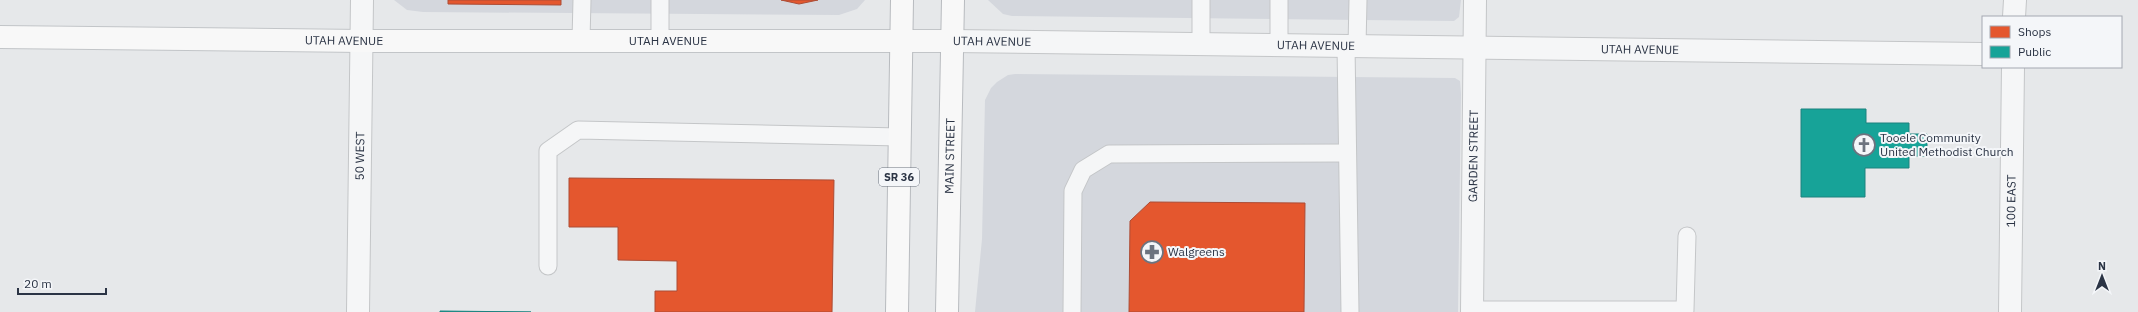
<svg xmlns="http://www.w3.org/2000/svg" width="2138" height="312" font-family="'IBM Plex Sans',sans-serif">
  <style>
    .built { fill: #d4d7dd }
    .shops { fill: #e4572e; stroke: #ac4c35 }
    .public { fill: #17a398; stroke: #1d827f }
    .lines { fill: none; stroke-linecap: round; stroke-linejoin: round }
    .service-casing { stroke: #c4c6c8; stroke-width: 19 }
    .minor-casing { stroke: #c4c6c8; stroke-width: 24 }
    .primary-casing { stroke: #c2c5c8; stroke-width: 24 }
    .trunk-casing { stroke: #b8bbbf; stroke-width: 24 }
    .service { stroke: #f5f6f7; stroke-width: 17 }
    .minor { stroke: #f5f6f7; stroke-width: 22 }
    .primary { stroke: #f8f8f8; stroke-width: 22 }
    .trunk { stroke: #f8f8f8; stroke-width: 22 }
    .labels { text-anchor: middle; stroke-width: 4; stroke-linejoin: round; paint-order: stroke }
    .shield { fill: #f4f6f9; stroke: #676e7b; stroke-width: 1 }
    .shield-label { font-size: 11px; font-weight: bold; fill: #2b3445 }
    .street-label { font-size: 12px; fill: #2b3445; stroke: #f4f6f9 }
    .poi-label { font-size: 12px; fill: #2b3445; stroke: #f4f6f9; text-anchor: start }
  </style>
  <rect width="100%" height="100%" fill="#e6e8ea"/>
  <g class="built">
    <polygon points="394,0 865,0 857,9 839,15 423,12 407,10"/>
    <polygon points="988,0 1461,0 1459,17 1454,21 1012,16 1003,14"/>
    <polygon points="1015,74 1455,78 1460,81 1461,94 1458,312 975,312 982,239 985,100 991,88 997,82 1008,75"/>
  </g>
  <g class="shops">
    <polygon points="448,0 561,0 561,5 448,4"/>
    <polygon points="781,0 818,0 799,4"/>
    <polygon points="569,178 834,180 832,312 655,312 655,291 677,291 677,261 618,260 618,227 569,227"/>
    <polygon points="1150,202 1305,203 1304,312 1129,312 1130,221"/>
  </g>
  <g class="public">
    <polygon points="1801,109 1866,109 1866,123 1909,123 1909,134 1927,134 1927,156 1909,156 1909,168 1865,168 1865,197 1801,197"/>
    <polygon points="440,311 531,312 440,312"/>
  </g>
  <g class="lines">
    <g class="service-casing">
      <g id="service">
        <polyline points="660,0 660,40"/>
        <polyline points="581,40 582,0"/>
        <polyline points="1201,45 1201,0"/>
        <polyline points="1279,45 1279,0"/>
        <polyline points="1346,46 1350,312"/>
        <polyline points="1357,46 1358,0"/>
        <polyline points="548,266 548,151 578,130 900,137"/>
        <polyline points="1472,310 1685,310 1687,236"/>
        <polyline points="1072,312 1073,191 1083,170 1109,154 1347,153"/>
      </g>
    </g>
    <g class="minor-casing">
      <g id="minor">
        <polyline points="2014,17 2015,0"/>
        <path id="s1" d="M952 41 1983 54"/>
        <path id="s2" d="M358 312 362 0"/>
        <path id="s3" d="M1472 312 1475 0"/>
        <path id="s4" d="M2010 312 2013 67"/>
      </g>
    </g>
    <g class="primary-casing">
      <g id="primary">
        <path id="s5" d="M0 37 362 41H952"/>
      </g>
    </g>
    <g class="trunk-casing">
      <g id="trunk">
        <polyline points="897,312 902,0"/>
        <path id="s6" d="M947 312 953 0"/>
      </g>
    </g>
    <use href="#service" class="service"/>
    <use href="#minor" class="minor"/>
    <use href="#primary" class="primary"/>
    <use href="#trunk" class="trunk"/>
  </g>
  <defs>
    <g id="church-ring" transform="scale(1.15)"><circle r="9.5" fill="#f4f6f9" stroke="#6c737f" stroke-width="1.5"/><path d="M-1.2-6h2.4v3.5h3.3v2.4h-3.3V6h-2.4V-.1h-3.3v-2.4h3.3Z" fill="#6c737f"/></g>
    <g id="pharmacy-ring" transform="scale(1.15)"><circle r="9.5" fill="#f4f6f9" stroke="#6c737f" stroke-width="1.5"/><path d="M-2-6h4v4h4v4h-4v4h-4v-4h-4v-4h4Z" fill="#6c737f"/></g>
  </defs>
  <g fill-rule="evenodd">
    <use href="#church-ring" x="1864" y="145"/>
    <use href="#pharmacy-ring" x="1152" y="252"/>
  </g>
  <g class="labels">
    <rect class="shield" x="879" y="168" width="40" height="18" rx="3"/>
    <g class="shield-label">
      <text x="899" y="181">SR 36</text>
    </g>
    <g class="street-label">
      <text dy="4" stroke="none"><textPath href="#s5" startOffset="344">UTAH AVENUE</textPath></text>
      <text dy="4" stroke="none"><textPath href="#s5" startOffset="668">UTAH AVENUE</textPath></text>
      <text dy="4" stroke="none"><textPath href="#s1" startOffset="40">UTAH AVENUE</textPath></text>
      <text dy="4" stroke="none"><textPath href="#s1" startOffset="364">UTAH AVENUE</textPath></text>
      <text dy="4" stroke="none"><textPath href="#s1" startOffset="688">UTAH AVENUE</textPath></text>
      <text dy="4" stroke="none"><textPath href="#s2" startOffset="156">50 WEST</textPath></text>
      <text dy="4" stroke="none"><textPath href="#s6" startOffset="156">MAIN STREET</textPath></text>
      <text dy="4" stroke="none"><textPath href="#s3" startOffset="156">GARDEN STREET</textPath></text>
      <text dy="4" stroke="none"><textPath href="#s4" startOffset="111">100 EAST</textPath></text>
    </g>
    <g class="poi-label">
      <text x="1880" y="142">Tooele Community<tspan x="1880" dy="14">United Methodist Church</tspan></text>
      <text x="1168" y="256">Walgreens</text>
    </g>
  </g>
  <rect x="1982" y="16" width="140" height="52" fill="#f4f6f9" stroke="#a4a8b1"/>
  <rect x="1990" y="26" width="20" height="12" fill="#e4572e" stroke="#a4a8b1"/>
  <text x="2018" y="36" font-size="12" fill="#2b3445">Shops</text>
  <rect x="1990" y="46" width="20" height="12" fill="#17a398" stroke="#a4a8b1"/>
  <text x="2018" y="56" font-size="12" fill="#2b3445">Public</text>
  <g transform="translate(2102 276)" stroke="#f4f6f9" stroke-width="3" paint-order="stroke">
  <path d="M0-3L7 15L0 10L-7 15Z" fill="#2b3445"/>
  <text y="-6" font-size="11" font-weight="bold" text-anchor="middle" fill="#2b3445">N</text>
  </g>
  <path d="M18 288v6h88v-6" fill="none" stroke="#2b3445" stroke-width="2"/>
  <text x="24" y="288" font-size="12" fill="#2b3445" stroke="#f4f6f9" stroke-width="3" paint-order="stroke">20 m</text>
</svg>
